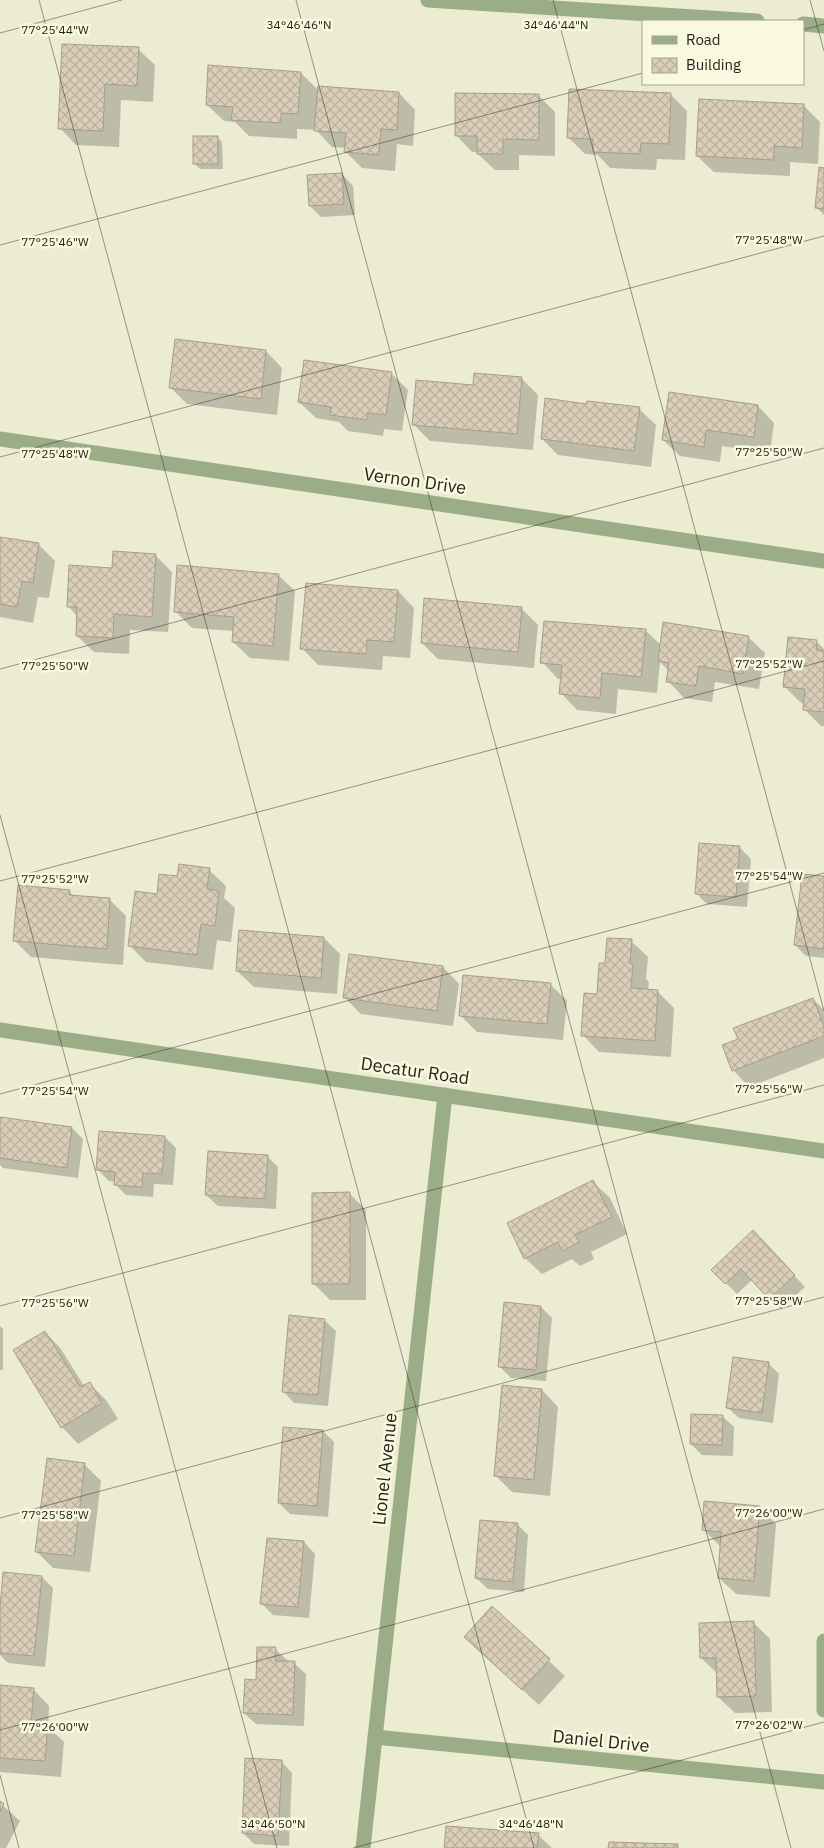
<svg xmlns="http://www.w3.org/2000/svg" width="824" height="1848" font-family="'IBM Plex Sans',sans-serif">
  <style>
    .shadow { fill: #0003 }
    .building { fill: url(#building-cross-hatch); stroke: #a89d88 }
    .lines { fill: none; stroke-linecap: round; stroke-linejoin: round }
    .minor { stroke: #9bad86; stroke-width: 15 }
    .ticks { fill: none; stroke: #25251b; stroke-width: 1; stroke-opacity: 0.45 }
    .labels { text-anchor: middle; stroke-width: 5; stroke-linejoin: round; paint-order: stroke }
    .street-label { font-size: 18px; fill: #25251b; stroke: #f9f9e0 }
    .ticks-label { font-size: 12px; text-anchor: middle; fill: #25251b; stroke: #f9f9e0; stroke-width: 5; stroke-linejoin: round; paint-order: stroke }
  </style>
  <defs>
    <pattern id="building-cross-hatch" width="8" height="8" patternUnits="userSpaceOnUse" patternTransform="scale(1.25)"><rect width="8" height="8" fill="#daceb8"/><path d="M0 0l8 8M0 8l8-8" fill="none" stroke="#bbb19e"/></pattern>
  </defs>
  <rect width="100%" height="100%" fill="#ececd3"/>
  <g class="shadow">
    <polygon points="138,49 155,65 153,102 121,100 119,147 76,145 60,128"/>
    <polygon points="301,73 319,91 399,93 415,110 413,146 397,144 395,171 362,168 346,152 346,148 332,147 316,130 297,129 297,139 249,136 235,122 224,121 207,105"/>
    <polygon points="670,94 687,111 685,160 657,159 656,170 610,168 598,155 585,154 569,138"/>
    <polygon points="538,95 555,112 555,156 519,155 519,170 495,170 478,154 478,152 472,152 456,135"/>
    <polygon points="803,105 820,122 818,164 790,162 790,176 714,172 697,156"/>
    <polygon points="217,137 222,142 223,169 200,169 194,163"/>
    <polygon points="824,169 824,215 817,208"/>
    <polygon points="342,174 353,186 355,215 321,217 310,206"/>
    <polygon points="266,351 282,368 277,415 187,404 170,387"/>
    <polygon points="391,373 408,390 402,431 384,429 383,436 348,431 339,422 316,418 299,402"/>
    <polygon points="522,379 538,395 533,450 430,441 413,424 474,387"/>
    <polygon points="587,405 639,409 656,425 651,467 558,455 542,439"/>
    <polygon points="758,406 774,423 770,453 722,446 720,462 680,456 663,440"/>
    <polygon points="0,538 38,544 55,561 49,598 38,597 33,623 0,617"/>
    <polygon points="155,555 172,572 168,632 130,630 129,654 94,652 77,636 78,617 68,606 113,569"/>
    <polygon points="278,575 295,591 289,661 250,658 233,642 234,631 192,628 175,611"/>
    <polygon points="398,591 414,608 410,658 383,656 382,670 318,665 302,648"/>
    <polygon points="521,608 538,625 534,668 438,659 422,643"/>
    <polygon points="645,630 661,645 748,637 765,653 759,689 715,682 712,702 684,698 668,681 669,671 660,662 657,693 618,689 616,714 577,710 561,693 562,679 558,679 542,662"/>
    <polygon points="816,641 824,649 824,726 821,726 805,710 805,704 801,703 785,687"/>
    <polygon points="700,844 740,848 751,859 747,907 707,904 696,893"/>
    <polygon points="209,870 226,886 224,898 235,908 231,942 217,940 213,970 146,962 130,946 158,895"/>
    <polygon points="824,877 824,958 806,956 795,945"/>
    <polygon points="69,891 75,897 110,900 126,916 123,965 31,957 14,940"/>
    <polygon points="324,938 340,954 337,994 254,987 237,971"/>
    <polygon points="631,941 648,957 646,979 649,982 648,991 658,992 674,1008 671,1057 599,1052 583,1035 598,995 606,964"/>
    <polygon points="443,967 459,984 453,1026 361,1014 345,998"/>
    <polygon points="550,984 567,1001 563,1040 477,1032 460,1015"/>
    <polygon points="813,999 824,1010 824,1058 749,1087 733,1070 739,1040"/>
    <polygon points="0,1119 72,1128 83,1139 78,1178 3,1168 0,1165"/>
    <polygon points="165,1137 176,1148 173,1185 154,1184 153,1197 126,1195 115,1184 115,1182 109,1181 98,1170"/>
    <polygon points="267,1156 278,1167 276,1209 218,1206 206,1195"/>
    <polygon points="593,1182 610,1198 627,1234 591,1252 594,1259 580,1266 572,1259 542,1274 525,1258"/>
    <polygon points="350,1194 366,1210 366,1300 330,1300 314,1284"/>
    <polygon points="764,1243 805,1287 781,1309 752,1280 737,1294 713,1270"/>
    <polygon points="541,1307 552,1318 546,1381 511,1378 500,1367"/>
    <polygon points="324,1320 336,1331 328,1406 294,1403 283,1391"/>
    <polygon points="0,1326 3,1329 3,1370 0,1370"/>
    <polygon points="45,1332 61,1349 84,1386 89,1383 106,1400 118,1419 78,1444 62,1427"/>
    <polygon points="768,1363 779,1374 773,1423 739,1418 727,1407"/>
    <polygon points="542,1390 558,1407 550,1496 512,1492 496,1476"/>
    <polygon points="722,1416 734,1427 733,1456 702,1455 691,1444"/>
    <polygon points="323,1431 334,1442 328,1517 290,1514 279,1503"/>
    <polygon points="84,1464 101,1481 90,1572 53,1568 36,1551"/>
    <polygon points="759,1507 776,1524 770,1597 736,1594 719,1578 720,1546 704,1530"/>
    <polygon points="517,1524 528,1535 524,1592 488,1589 476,1578"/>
    <polygon points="268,1539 304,1542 315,1554 309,1618 273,1615 261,1603"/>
    <polygon points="42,1577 53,1588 45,1667 8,1663 0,1655 0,1621"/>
    <polygon points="492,1608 565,1676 539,1705 482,1653"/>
    <polygon points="753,1622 770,1639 772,1712 735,1713 718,1697 718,1674 701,1658"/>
    <polygon points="275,1649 287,1660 286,1662 294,1663 306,1674 304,1726 256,1724 244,1713 257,1681"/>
    <polygon points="0,1687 33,1689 49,1706 48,1727 64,1742 61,1777 0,1772"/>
    <polygon points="281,1761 292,1773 289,1846 254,1844 243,1833"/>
    <polygon points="0,1803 20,1821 6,1848 0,1848"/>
    <polygon points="538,1835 552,1848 445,1848"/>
  </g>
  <g class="building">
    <polygon points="62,44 139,47 137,86 105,84 103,131 58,129"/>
    <polygon points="208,65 301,72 298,114 281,113 281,123 231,120 233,107 206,105"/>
    <polygon points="318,86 399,92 397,130 381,129 379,155 344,152 346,133 314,131"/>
    <polygon points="569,89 671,93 669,144 641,143 640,154 593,152 593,139 567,138"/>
    <polygon points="455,93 539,94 539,140 503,139 503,154 477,154 477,136 455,136"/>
    <polygon points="699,99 804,104 802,148 774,146 774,160 696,156"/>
    <rect x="193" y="136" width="25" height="28"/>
    <polygon points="819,167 824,168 824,209 815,208"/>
    <polygon points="342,173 344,204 309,206 307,175"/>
    <polygon points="175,339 266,350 261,399 169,388"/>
    <polygon points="304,360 392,372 386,415 368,413 367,420 330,415 331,407 298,402"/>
    <polygon points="474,373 522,377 517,434 412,425 416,380 473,385"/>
    <polygon points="669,392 758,405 754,437 706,430 704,447 662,440"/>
    <polygon points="545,398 586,404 587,401 640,407 634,451 541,439"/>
    <polygon points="0,537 39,543 33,583 22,581 17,607 0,604"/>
    <polygon points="113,551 156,554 152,617 114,614 113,638 76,636 77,607 67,607 69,565 112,568"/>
    <polygon points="177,565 279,574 273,646 232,642 234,617 174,612"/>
    <polygon points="306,583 398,590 394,642 367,640 366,654 300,649"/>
    <polygon points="424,598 522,607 518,652 421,643"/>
    <polygon points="544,621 646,629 641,677 602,673 600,698 559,694 562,665 540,663"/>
    <polygon points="663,622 749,636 743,674 699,666 696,686 666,682 669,663 658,661"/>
    <polygon points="788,637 817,640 816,650 824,651 824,712 803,710 805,689 783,687"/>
    <polygon points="699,843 740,846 736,897 695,894"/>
    <polygon points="179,864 210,868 207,889 219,891 215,926 201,924 197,955 128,946 135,891 157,894 159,874 177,876"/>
    <polygon points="802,874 824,876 824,949 794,945"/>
    <polygon points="18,885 70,890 69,895 110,898 107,949 13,941"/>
    <polygon points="239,930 324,937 321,978 236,971"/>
    <polygon points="607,938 632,939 630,964 633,964 631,988 658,990 655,1041 581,1036 584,993 597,994 599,963 605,963"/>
    <polygon points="349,954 443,966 437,1011 343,998"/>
    <polygon points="463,975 551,983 547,1024 459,1016"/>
    <polygon points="813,998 824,1026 824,1036 732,1071 722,1045 738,1039 733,1028"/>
    <polygon points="0,1117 72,1127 67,1168 0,1158"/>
    <polygon points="99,1131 165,1136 162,1174 143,1173 142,1187 114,1185 115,1172 96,1170"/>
    <polygon points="208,1151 268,1155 265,1199 205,1195"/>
    <polygon points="593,1180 612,1217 575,1235 579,1242 562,1251 558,1242 524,1259 507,1223"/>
    <polygon points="350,1192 350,1284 312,1284 312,1193"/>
    <polygon points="753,1230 795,1275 769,1299 741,1269 725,1284 711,1270"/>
    <polygon points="504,1302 541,1306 536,1370 498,1367"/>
    <polygon points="289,1315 325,1319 318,1395 282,1392"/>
    <polygon points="45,1331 80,1387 90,1382 102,1403 61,1428 13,1350"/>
    <polygon points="733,1357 769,1362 762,1413 726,1408"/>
    <polygon points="502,1385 542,1389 534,1480 494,1476"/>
    <polygon points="691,1414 723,1415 722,1445 690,1444"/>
    <polygon points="283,1427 323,1430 317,1506 278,1503"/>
    <polygon points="47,1458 85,1463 74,1556 35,1552"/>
    <polygon points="704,1501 760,1506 754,1581 718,1578 721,1532 702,1530"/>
    <polygon points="480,1520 518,1523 513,1582 475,1578"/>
    <polygon points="267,1538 304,1541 298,1607 260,1604"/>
    <polygon points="3,1572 42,1576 34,1656 0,1653 0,1608"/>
    <polygon points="492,1606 550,1659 522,1690 464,1637"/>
    <polygon points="754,1621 756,1696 717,1697 716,1658 700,1658 699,1623"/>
    <polygon points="257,1647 276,1647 275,1661 295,1661 293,1715 243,1713 245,1679 256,1680"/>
    <polygon points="0,1685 34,1688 31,1723 48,1725 45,1761 0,1758"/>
    <polygon points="245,1758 282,1760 278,1836 242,1833"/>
    <polygon points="0,1801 4,1804 0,1812"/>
    <polygon points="446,1826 539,1833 537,1848 444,1848"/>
    <polygon points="609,1842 678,1844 678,1848 608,1848"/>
  </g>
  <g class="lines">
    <g class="minor">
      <polyline points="428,0 757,21"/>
      <polyline points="803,24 824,26"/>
      <polyline points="0,439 824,561"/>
      <polyline points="0,1030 824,1151"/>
      <polyline points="824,1641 824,1710"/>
      <polyline points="375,1737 824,1782"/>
      <polyline points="363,1848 445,1095"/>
    </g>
  </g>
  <path class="ticks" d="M39 0 534 1848M296 0 791 1848M553 0 824 1011M810 0 824 51M803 30 824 24M0 33 122 0M0 245 643 73M0 457 824 236M0 669 824 448M0 815 277 1848M0 881 824 661M0 1094 824 873M0 1306 824 1085M0 1518 824 1297M0 1730 824 1509M0 1775 19 1848M353 1848 824 1722"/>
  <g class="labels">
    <g class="street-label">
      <text transform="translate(415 481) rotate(8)" y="6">Vernon Drive</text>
      <text transform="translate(415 1071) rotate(8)" y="6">Decatur Road</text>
      <text transform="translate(385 1469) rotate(-84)" y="6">Lionel Avenue</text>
      <text transform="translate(601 1741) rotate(6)" y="6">Daniel Drive</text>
    </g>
  </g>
  <g class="ticks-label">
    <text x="299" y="29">34°46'46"N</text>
    <text x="556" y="29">34°46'44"N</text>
    <text x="55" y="34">77°25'44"W</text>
    <text x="769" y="244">77°25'48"W</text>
    <text x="55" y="246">77°25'46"W</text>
    <text x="769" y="456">77°25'50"W</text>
    <text x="55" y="458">77°25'48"W</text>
    <text x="769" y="668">77°25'52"W</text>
    <text x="55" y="670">77°25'50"W</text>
    <text x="769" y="880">77°25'54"W</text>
    <text x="55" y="883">77°25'52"W</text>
    <text x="769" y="1093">77°25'56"W</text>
    <text x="55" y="1095">77°25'54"W</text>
    <text x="769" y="1305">77°25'58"W</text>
    <text x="55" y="1307">77°25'56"W</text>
    <text x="769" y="1517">77°26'00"W</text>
    <text x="55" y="1519">77°25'58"W</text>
    <text x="769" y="1729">77°26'02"W</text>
    <text x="55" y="1731">77°26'00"W</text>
    <text x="273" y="1828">34°46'50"N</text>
    <text x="531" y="1828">34°46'48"N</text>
  </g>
  <rect x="642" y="20" width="162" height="65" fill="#f9f9e0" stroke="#a4a491"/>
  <rect x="652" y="36" width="25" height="8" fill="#9bad86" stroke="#a4a491"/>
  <text x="686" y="45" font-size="15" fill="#25251b">Road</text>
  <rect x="652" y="58" width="25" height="15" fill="url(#building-cross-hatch)" stroke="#a4a491"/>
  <text x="686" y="70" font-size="15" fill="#25251b">Building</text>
</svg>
